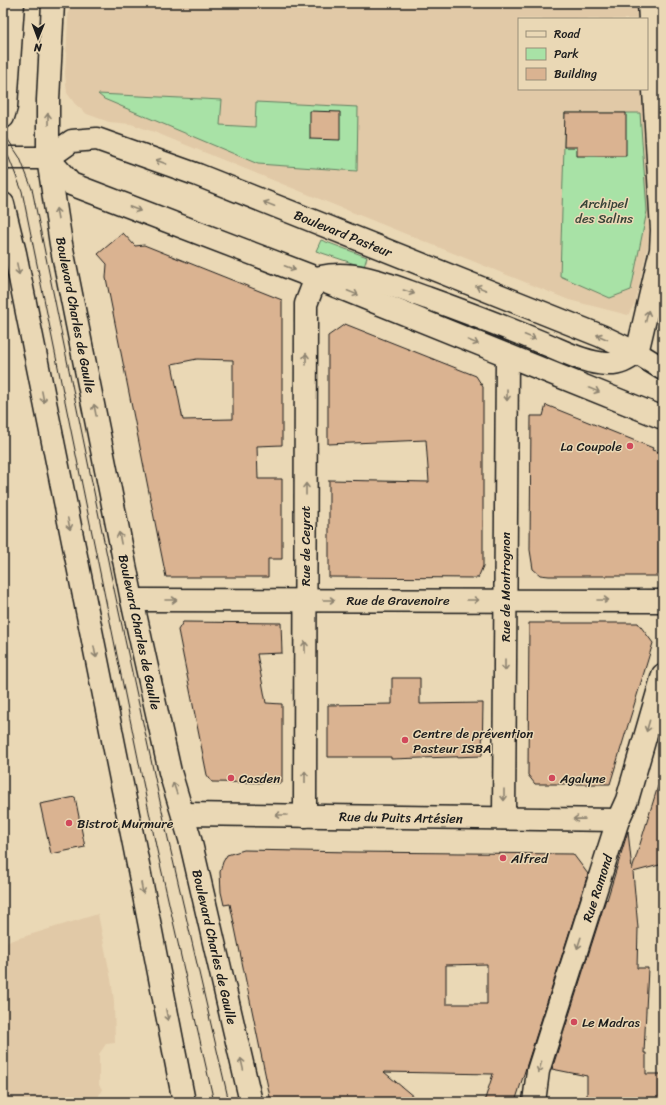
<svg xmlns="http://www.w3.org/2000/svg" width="666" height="1105" font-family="Sriracha,sans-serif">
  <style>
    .built { fill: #e1c9a7 }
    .green { fill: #a8e2a6; stroke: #627f61 }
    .building { fill: #dab391; stroke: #1c1c1c; fill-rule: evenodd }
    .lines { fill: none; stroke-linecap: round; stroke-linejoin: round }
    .minor-casing { stroke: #1c1c1c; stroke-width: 25 }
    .secondary-casing { stroke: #1c1c1c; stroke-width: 25 }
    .minor { stroke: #ead8b5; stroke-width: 22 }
    .secondary { stroke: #ead8b5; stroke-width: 22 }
    .tram { stroke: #1c1c1c; stroke-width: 1 }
    .oneway { stroke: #8d8370 }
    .poi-dot { fill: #d1495b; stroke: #ead8b5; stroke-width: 1.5 }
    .labels { text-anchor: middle; stroke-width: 3; stroke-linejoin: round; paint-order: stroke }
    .park-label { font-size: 13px; fill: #384438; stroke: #ead8b5 }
    .street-label { font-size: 13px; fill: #1c1c1c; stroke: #ead8b5 }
    .poi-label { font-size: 13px; fill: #1c1c1c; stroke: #ead8b5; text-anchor: start }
  </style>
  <rect width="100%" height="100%" fill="#ead8b5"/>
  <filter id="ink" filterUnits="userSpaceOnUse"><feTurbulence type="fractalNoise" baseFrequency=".025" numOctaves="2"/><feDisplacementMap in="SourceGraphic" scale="8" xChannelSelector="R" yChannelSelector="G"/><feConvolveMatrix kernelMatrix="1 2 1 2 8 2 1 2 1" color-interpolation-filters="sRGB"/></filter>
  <g filter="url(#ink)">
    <g class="built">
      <polygon points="69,3 636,3 638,19 519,19 519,89 644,89 655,213 635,303 628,315 569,300 154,132 131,124 109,122 87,114 75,104 67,93 65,74"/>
      <polygon points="98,914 111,979 114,1001 115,1043 106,1044 99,1054 99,1085 102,1089 96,1102 3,1102 3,943"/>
    </g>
    <g class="green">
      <polygon points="98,94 222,100 220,125 255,127 256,102 358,107 357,171 258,164 104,99"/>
      <polygon points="565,113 640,113 647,211 631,290 610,298 560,276"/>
      <polygon points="321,240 367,257 364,267 316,251"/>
    </g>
    <g class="building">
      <polygon points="310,111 340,112 340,140 310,139"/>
      <polygon points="565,113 626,113 626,156 577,156 577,147 564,147"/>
      <path d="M123 233 135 246 144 245 282 300V445L257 446 258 479H282V559H268V577H166L106 278 107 264 98 254ZM197 359 233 360V419L183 420 172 364Z"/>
      <polygon points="345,324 476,376 483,387 483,566 478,578 329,577 329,480 429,482 426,440 328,444 328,336"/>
      <polygon points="546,405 653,448 652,450 663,453 663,576 549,576 540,575 533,569 530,550 531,416 543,416"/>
      <polygon points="183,622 281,623 282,653 257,654 266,703 282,704 282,783 212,782 207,775 178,630"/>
      <polygon points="529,623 638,623 653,643 610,784 535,784 528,775"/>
      <polygon points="392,678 420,678 420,704 483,703 482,756 391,759 391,757 328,757 328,705 392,704"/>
      <polygon points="658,786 663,787 663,864 633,872 638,928 637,968 648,968 644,1053 646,1053 646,1074 663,1074 663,1102 587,1102 587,1076 552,1069 606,899 607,900 628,831 632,870"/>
      <polygon points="75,797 85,847 51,854 40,804"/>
      <path d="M244 850 352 852 573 854 588 874 515 1102H484L493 1074 384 1072 420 1102H271L230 904 224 905 221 892 220 872 223 862 227 855ZM487 964V1004H446V965Z"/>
    </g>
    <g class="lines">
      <g class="minor-casing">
        <g id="minor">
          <polyline points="132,600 663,601"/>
          <polyline points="184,814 618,820"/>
          <polyline points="305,816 306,304 316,278"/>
          <polyline points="504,818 507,356"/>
          <polyline points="534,1102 538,1071 618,820 627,800 663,675"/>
        </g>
      </g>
      <g class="secondary-casing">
        <g id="secondary">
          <polyline points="53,3 48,100 48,158 61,244 132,600 170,772 190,839 251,1102"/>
          <polyline points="3,117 6,107 13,3"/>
          <polyline points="3,158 48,158 72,141 97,139 198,175 601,336 637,353 663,369"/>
          <polyline points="48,158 71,184 316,278 663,418"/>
          <polyline points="3,204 15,253 135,849 184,1102"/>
          <path d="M321 277C357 269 394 287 427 298 466 312 505 327 543 343 563 351 585 363 607 364 619 365 627 360 637 353"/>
          <polyline points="637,353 661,250 662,230 649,3"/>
        </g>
      </g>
      <use href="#minor" class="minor"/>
      <use href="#secondary" class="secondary"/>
      <g class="tram">
        <polyline points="3,132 20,158 32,189 111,575 169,843 229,1102"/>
        <polyline points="3,149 9,158 22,191 156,846 214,1102"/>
      </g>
    </g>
    <defs><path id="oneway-shaft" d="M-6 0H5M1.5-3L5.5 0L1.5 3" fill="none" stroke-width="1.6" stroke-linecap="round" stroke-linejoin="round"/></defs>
    <g class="oneway">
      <use href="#oneway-shaft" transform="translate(48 119) rotate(-90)"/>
      <use href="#oneway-shaft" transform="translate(161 162) rotate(-160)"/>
      <use href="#oneway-shaft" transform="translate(269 204) rotate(-158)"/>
      <use href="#oneway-shaft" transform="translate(135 209) rotate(21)"/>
      <use href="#oneway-shaft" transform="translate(57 214) rotate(-99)"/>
      <use href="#oneway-shaft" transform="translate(290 268) rotate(21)"/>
      <use href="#oneway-shaft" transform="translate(18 269) rotate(79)"/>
      <use href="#oneway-shaft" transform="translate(481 288) rotate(-158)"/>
      <use href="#oneway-shaft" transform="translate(409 292) rotate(19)"/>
      <use href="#oneway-shaft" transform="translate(353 293) rotate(22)"/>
      <use href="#oneway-shaft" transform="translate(647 316) rotate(-77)"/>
      <use href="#oneway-shaft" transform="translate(530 337) rotate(22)"/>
      <use href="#oneway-shaft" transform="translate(602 337) rotate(-156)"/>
      <use href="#oneway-shaft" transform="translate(473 342) rotate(22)"/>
      <use href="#oneway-shaft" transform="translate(306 359) rotate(-90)"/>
      <use href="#oneway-shaft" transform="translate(594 390) rotate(22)"/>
      <use href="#oneway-shaft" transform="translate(507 395) rotate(90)"/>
      <use href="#oneway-shaft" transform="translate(43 397) rotate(79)"/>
      <use href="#oneway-shaft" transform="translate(95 410) rotate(-101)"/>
      <use href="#oneway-shaft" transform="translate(306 489) rotate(-90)"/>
      <use href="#oneway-shaft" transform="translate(69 524) rotate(78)"/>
      <use href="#oneway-shaft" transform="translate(120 538) rotate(-101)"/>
      <use href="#oneway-shaft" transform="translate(171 600)"/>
      <use href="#oneway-shaft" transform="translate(329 600)"/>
      <use href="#oneway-shaft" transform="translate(473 600)"/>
      <use href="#oneway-shaft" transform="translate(603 600)"/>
      <use href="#oneway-shaft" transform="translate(305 647) rotate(-90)"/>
      <use href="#oneway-shaft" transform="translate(95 652) rotate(79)"/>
      <use href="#oneway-shaft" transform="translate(505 665) rotate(90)"/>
      <use href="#oneway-shaft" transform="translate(648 726) rotate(106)"/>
      <use href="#oneway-shaft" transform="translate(305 777) rotate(-90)"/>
      <use href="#oneway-shaft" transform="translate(175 788) rotate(-108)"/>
      <use href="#oneway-shaft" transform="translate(504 795) rotate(90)"/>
      <use href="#oneway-shaft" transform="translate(281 815) rotate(-180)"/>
      <use href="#oneway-shaft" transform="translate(579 819) rotate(-179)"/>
      <use href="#oneway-shaft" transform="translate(142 888) rotate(80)"/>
      <use href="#oneway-shaft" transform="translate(579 943) rotate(108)"/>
      <use href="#oneway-shaft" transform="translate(167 1015) rotate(79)"/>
      <use href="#oneway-shaft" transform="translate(242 1064) rotate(-103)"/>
      <use href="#oneway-shaft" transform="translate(540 1067) rotate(105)"/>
    </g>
  </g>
  <g class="poi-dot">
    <circle cx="630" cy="446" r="4"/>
    <circle cx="405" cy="740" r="4"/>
    <circle cx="231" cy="778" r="4"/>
    <circle cx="552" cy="778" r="4"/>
    <circle cx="69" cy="823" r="4"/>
    <circle cx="503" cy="858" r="4"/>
    <circle cx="574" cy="1022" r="4"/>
  </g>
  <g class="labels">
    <g class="park-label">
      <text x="604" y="208">Archipel<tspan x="604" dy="15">des Salins</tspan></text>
    </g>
    <g class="street-label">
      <text transform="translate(343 233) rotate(22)" y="5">Boulevard Pasteur</text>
      <text transform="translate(76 315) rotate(79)" y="5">Boulevard Charles de Gaulle</text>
      <text transform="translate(305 546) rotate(-90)" y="5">Rue de Ceyrat</text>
      <text transform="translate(505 587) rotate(-90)" y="5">Rue de Montrognon</text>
      <text x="398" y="605">Rue de Gravenoire</text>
      <text transform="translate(140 632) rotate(78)" y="5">Boulevard Charles de Gaulle</text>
      <text transform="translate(401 817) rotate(1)" y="5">Rue du Puits Artésien</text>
      <text transform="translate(597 888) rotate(-72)" y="5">Rue Ramond</text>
      <text transform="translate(215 947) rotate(77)" y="5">Boulevard Charles de Gaulle</text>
    </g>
    <g class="poi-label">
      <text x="622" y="451" text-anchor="end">La Coupole</text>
      <text x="413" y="738">Centre de prévention<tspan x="413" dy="15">Pasteur ISBA</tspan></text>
      <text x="239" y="783">Casden</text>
      <text x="560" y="783">Agalyne</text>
      <text x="77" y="828">Bistrot Murmure</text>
      <text x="511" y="863">Alfred</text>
      <text x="582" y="1027">Le Madras</text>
    </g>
  </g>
  <rect width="666" height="1105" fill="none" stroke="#ead8b5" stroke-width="16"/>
  <rect x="8" y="8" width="650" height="1089" fill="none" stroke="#1c1c1c" stroke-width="1.5" filter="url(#ink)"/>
  <rect x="518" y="18" width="130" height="72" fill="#ead8b5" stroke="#988d78"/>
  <rect x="526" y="31" width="20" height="6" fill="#ead8b5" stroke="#988d78"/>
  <text x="554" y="38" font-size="12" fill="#1c1c1c">Road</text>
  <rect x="526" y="48" width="20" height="12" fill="#a8e2a6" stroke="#988d78"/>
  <text x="554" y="58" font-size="12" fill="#1c1c1c">Park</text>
  <rect x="526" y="68" width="20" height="12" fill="#dab391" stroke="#988d78"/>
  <text x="554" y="78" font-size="12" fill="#1c1c1c">Building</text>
  <g transform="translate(38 38) rotate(181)" stroke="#ead8b5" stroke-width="3" paint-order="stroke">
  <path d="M0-3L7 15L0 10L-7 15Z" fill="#1c1c1c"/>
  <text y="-6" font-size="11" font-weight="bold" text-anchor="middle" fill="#1c1c1c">N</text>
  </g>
</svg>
